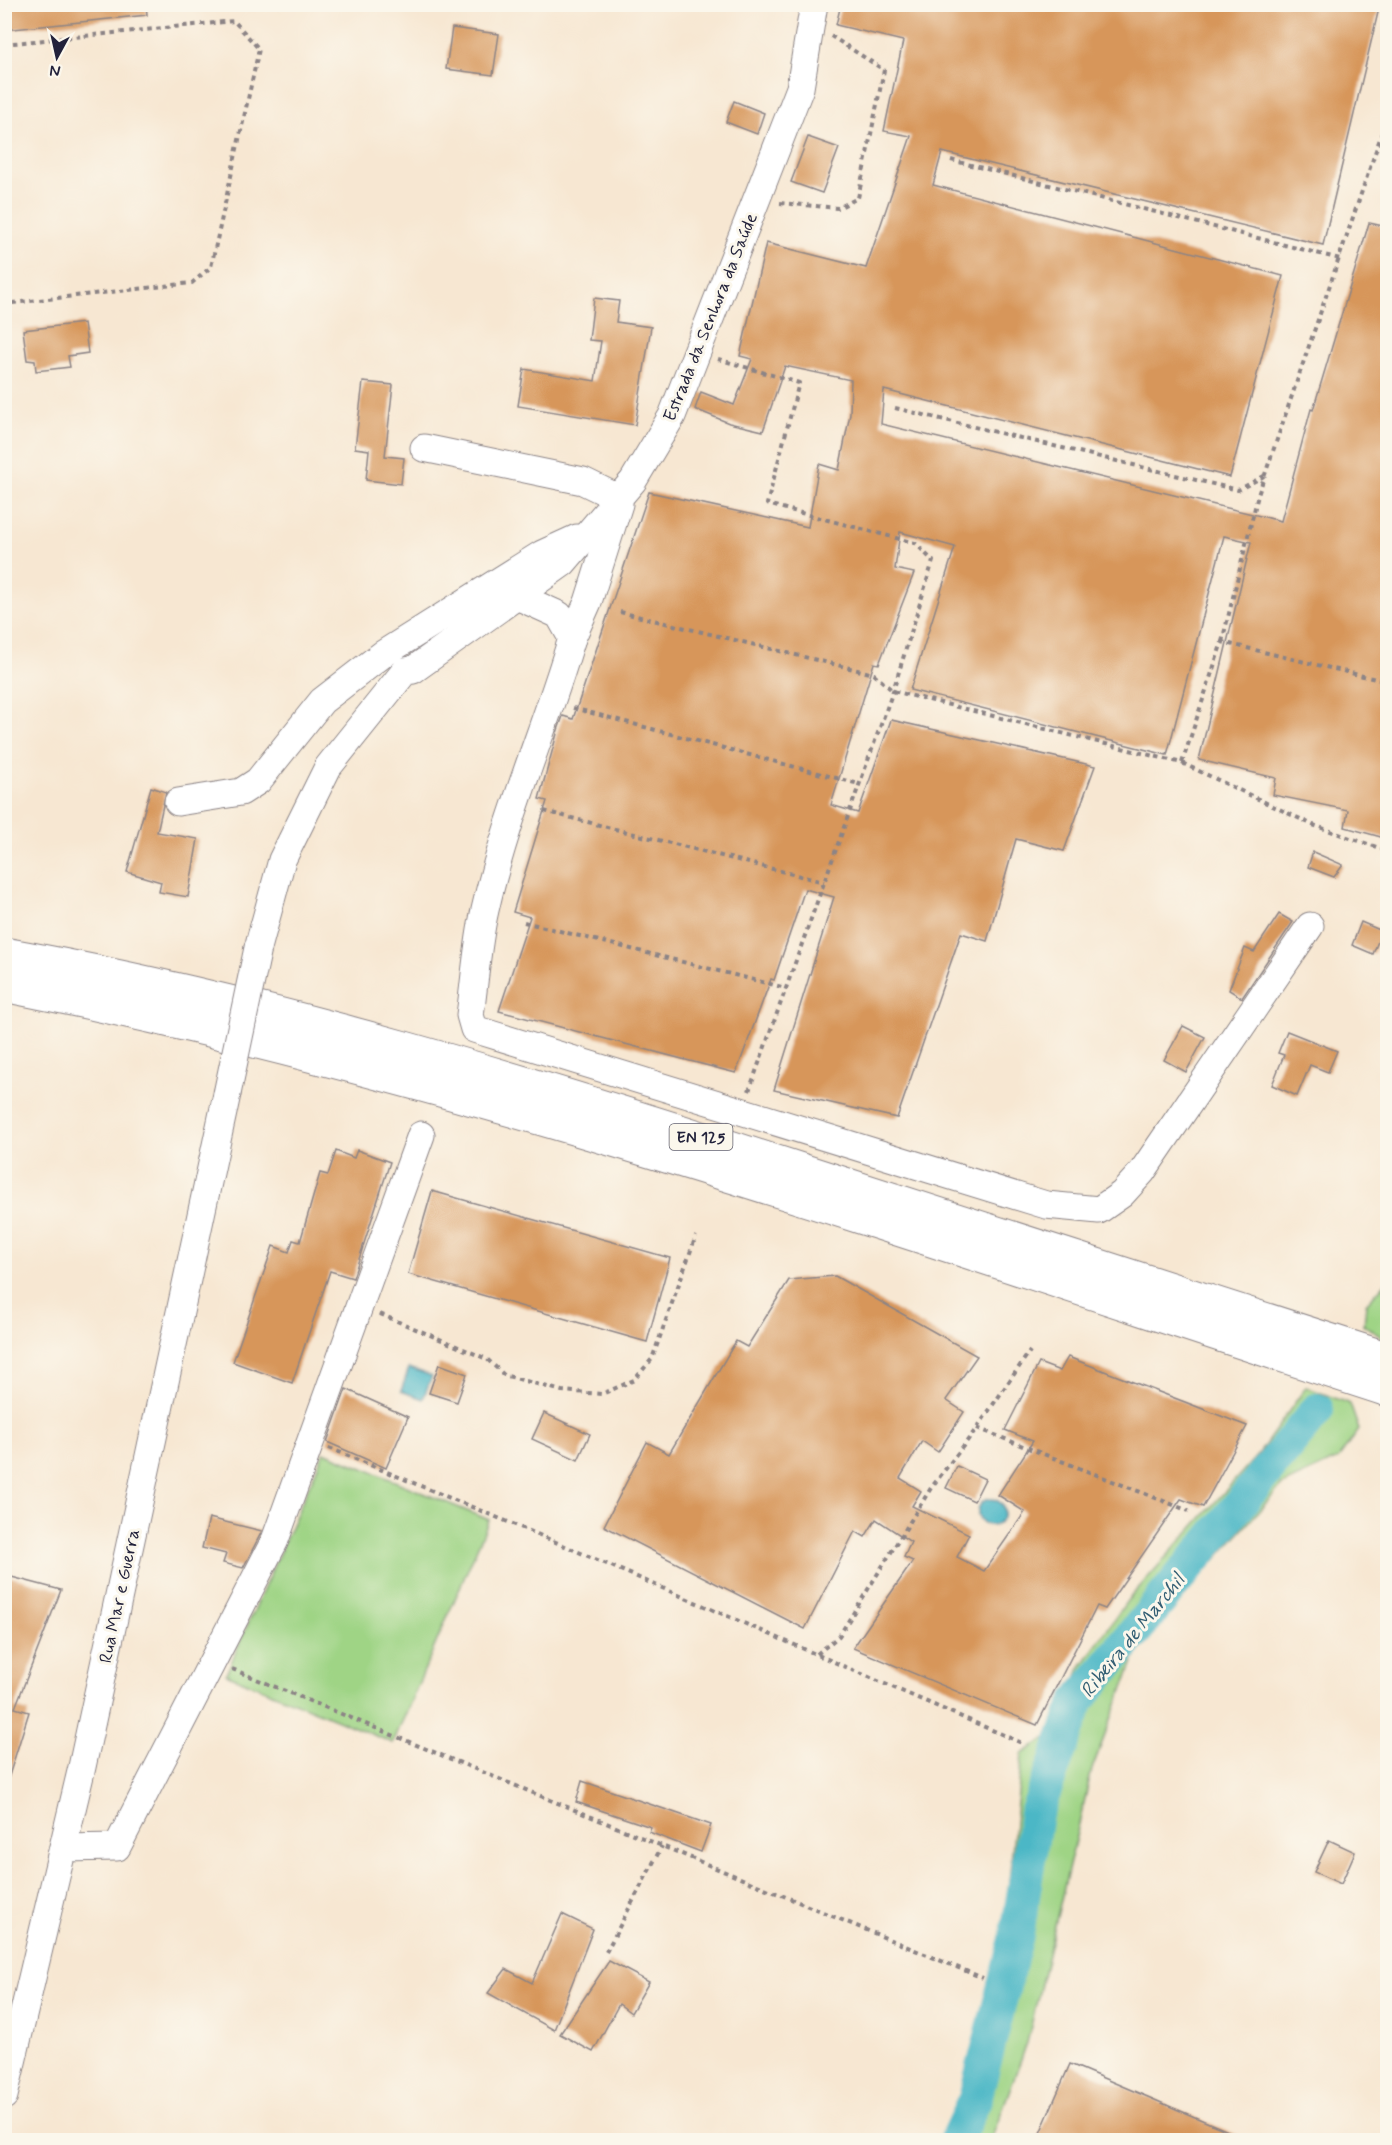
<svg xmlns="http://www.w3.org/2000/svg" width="1392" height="2145" font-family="Mynerve,sans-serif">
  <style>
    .green { fill: #9fd485; stroke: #607b60; stroke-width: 1.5 }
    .water { fill: #4bb7c6; stroke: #366c80; stroke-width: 1.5 }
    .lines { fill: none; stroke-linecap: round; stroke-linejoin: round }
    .river { stroke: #4bb7c6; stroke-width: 34 }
    .building { fill: #d7965a }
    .minor-casing { stroke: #8c8486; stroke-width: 29 }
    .major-casing { stroke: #8c8486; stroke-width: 35 }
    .path { stroke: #8c8486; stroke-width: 4; stroke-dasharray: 4.5 4.5; stroke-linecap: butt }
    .minor { stroke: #fff; stroke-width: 27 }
    .major { stroke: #fff; stroke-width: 33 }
    .minor-bridge-casing { stroke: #8c8486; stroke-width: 29; stroke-linecap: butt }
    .minor-bridge { stroke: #fff; stroke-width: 27 }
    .labels { text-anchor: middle; stroke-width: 6; stroke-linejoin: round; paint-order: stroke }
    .shield { fill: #fbf7ec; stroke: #636270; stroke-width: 1.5 }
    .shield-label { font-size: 16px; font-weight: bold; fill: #22223b }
    .street-label { font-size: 18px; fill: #22223b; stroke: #fbf7ec }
    .water-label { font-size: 20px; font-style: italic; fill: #325e73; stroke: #fbf7ec }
  </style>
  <rect width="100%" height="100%" fill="#fbf7ec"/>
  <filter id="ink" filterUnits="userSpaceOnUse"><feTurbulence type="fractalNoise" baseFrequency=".0167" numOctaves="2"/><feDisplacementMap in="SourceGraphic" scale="12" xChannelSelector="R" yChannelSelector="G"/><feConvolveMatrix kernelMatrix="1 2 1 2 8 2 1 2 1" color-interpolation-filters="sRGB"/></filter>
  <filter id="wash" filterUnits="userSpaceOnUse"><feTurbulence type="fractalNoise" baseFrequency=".008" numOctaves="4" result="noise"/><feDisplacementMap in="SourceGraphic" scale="24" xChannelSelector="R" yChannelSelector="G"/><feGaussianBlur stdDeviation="1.35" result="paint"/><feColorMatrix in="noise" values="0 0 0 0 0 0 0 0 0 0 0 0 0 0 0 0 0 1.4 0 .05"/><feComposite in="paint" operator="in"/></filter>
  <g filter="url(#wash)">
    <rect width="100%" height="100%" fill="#f7e7d2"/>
    <g class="green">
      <polygon points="1387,1281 1387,1341 1364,1325 1366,1304"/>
      <polygon points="1306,1387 1350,1404 1359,1430 1338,1459 1282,1485 1140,1644 1092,1769 1027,2043 991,2140 943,2140 969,2086 1006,1911 1022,1754 1056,1732 1080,1668 1127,1601 1260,1452"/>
      <polygon points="324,1452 489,1520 393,1743 226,1674"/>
    </g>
    <g class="water">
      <polygon points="409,1368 432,1376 423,1399 401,1391"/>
      <circle cx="991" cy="1512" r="13"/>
    </g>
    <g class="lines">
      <polyline class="river" points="956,2140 975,2099 1017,1935 1036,1814 1078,1701 1317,1410"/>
    </g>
    <g id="blocks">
      <g class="building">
        <polygon points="4,4 146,4 147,15 4,30"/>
        <polygon points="841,4 1380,4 1323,245 942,152 933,185 1283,276 1230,477 884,390 881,424 1281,521 1311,409 1313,410 1369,223 1388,227 1388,839 1345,827 1348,810 1273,795 1276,778 1199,760 1251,542 1224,536 1167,755 910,690 955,547 900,532 895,569 914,573 879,664 874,663 831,805 858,813 891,720 1095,766 1064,851 1016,839 987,941 961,933 897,1118 774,1090 834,897 805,889 774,980 771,979 736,1073 499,1011 530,917 513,912 547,801 539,799 558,730 563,716 573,719 649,492 808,527 819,464 839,470 850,414 851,380 785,366 763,431 729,423 695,409 701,392 734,405 752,359 740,356 766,243 866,268 911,136 884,131 903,41 836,25"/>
        <polygon points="452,28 499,34 493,75 446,69"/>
        <polygon points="734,101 764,113 757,134 726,122"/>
        <polygon points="808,137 839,148 822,193 791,182"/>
        <polygon points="594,298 619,301 616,322 651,327 635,425 518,406 524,369 595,381 601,341 589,340"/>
        <polygon points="84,323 88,353 68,356 70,367 36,371 35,361 27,360 23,330"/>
        <polygon points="363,382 393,385 385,456 404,458 401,484 366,480 369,450 355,448"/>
        <polygon points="151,787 166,792 157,832 198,839 188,897 159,892 161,882 127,872"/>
        <polygon points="1313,852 1343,865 1334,877 1308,867"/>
        <polygon points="1279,914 1293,922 1242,998 1229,990 1245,948 1254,952"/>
        <polygon points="1361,922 1382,931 1373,954 1352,945"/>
        <polygon points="1183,1026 1205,1037 1186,1072 1164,1060"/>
        <polygon points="1287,1031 1337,1051 1328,1072 1310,1065 1297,1096 1272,1085 1284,1055 1278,1053"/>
        <polygon points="357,1150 390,1162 353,1278 330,1271 292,1383 233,1362 273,1246 289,1252 293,1240 300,1242 320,1173 328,1175 336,1151 354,1158"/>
        <polygon points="432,1191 670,1258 647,1342 408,1274"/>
        <polygon points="835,1276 977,1356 946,1400 964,1412 938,1452 922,1441 900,1478 921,1491 912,1506 969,1534 957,1557 984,1571 1025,1512 998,1495 1033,1441 1005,1430 1039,1363 1060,1371 1068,1357 1247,1426 1203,1507 1181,1499 1105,1609 1097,1606 1037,1725 853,1648 913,1561 904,1557 911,1542 876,1519 865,1537 855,1531 805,1629 604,1526 647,1442 669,1454 736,1341 747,1347 789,1280"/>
        <polygon points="439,1364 467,1374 457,1402 429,1393"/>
        <polygon points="346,1389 408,1417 386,1468 327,1442"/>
        <polygon points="544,1413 590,1434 578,1460 532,1439"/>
        <polygon points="957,1466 985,1479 974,1501 946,1488"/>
        <polygon points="209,1518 262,1531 243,1568 223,1563 226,1554 202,1548"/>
        <polygon points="4,1575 61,1590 15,1708 29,1712 8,1779 4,1779"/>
        <polygon points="582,1781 711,1825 701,1852 649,1832 651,1827 576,1802"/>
        <polygon points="1329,1840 1355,1852 1341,1884 1314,1872"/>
        <polygon points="562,1914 593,1929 554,2030 488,1993 506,1969 532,1983"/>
        <polygon points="609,1961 649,1982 631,2013 619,2004 593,2052 560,2034"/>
        <polygon points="1070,2064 1249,2140 1037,2140"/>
      </g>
    </g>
  </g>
  <g filter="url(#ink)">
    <use href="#blocks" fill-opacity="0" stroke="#8c8486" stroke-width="1.5"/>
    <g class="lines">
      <g class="minor-casing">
        <g id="minor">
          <polyline points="424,448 583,481 618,498"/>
          <path d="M517 596 559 615 572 638C545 729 506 817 485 910 477 944 475 980 470 1015L474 1029 1046 1205 1099 1210 1122 1194 1142 1172 1310 926"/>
          <polyline points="572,638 588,602 619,504"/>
          <polyline points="178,802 241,792 258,781 322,701 383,654 542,554 577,538"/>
          <polyline points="258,948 282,860 328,767 405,671 413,670 563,563 633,481 672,416 800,88 814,4"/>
          <polyline points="63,1848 117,1847 275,1540 421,1135"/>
          <polyline points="4,2096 82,1767 227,1094"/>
        </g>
      </g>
      <g class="major-casing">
        <g id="major">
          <path d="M4 954C276 1003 539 1085 801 1170 997 1233 1192 1296 1388 1359"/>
          <path d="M4 985C476 1078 931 1242 1388 1390"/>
        </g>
      </g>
      <g class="path">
        <polyline points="4,44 234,21 259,49 211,267 192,283 4,304"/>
        <polyline points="951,160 1340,259"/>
        <polyline points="780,203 838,208 858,198 884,70 831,36"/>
        <polyline points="718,359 799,383 767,504 915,543 933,561 893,691 749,1091"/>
        <polyline points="895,408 1238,490 1264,476"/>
        <polyline points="620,612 874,674 893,691 1182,763 1313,825 1388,851"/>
        <polyline points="1222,642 1258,495 1388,115"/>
        <polyline points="573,708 859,784"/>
        <polyline points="1182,763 1222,642 1388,682"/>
        <polyline points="544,811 824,882"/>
        <polyline points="524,922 786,988"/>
        <polyline points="380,1314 487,1359 504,1375 562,1391 602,1394 634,1380 652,1359 696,1236"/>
        <polyline points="977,1428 1189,1511"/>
        <polyline points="329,1448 537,1534 1022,1743"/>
        <polyline points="817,1654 839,1636 931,1488 977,1428 1030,1351"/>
        <polyline points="232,1669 983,1978"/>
        <polyline points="606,1952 662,1846"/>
      </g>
      <use href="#minor" class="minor"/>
      <use href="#major" class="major"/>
      <g class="minor-bridge-casing">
        <polyline id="minor-bridge" points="227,1094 258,948"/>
      </g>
      <use href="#minor-bridge" class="minor-bridge"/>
    </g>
  </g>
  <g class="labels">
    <rect class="shield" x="669.5" y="1124" width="63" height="26" rx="4.5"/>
    <g class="shield-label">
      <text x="701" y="1143">EN 125</text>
    </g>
    <g class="street-label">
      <text transform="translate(710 317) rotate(-68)" y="6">Estrada da Senhora da Saúde</text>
      <text transform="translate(119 1596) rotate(-78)" y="6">Rua Mar e Guerra</text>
    </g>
    <g class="water-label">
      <text transform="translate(1132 1635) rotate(-51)" y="7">Ribeira de Marchil</text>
    </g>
  </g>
  <rect width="1392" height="2145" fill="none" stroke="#fbf7ec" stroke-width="24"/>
  <g transform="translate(57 57) rotate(188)" stroke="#fbf7ec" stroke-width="4.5" paint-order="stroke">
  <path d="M0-4.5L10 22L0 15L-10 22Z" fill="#22223b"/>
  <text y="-9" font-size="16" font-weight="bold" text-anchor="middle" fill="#22223b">N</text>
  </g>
</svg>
